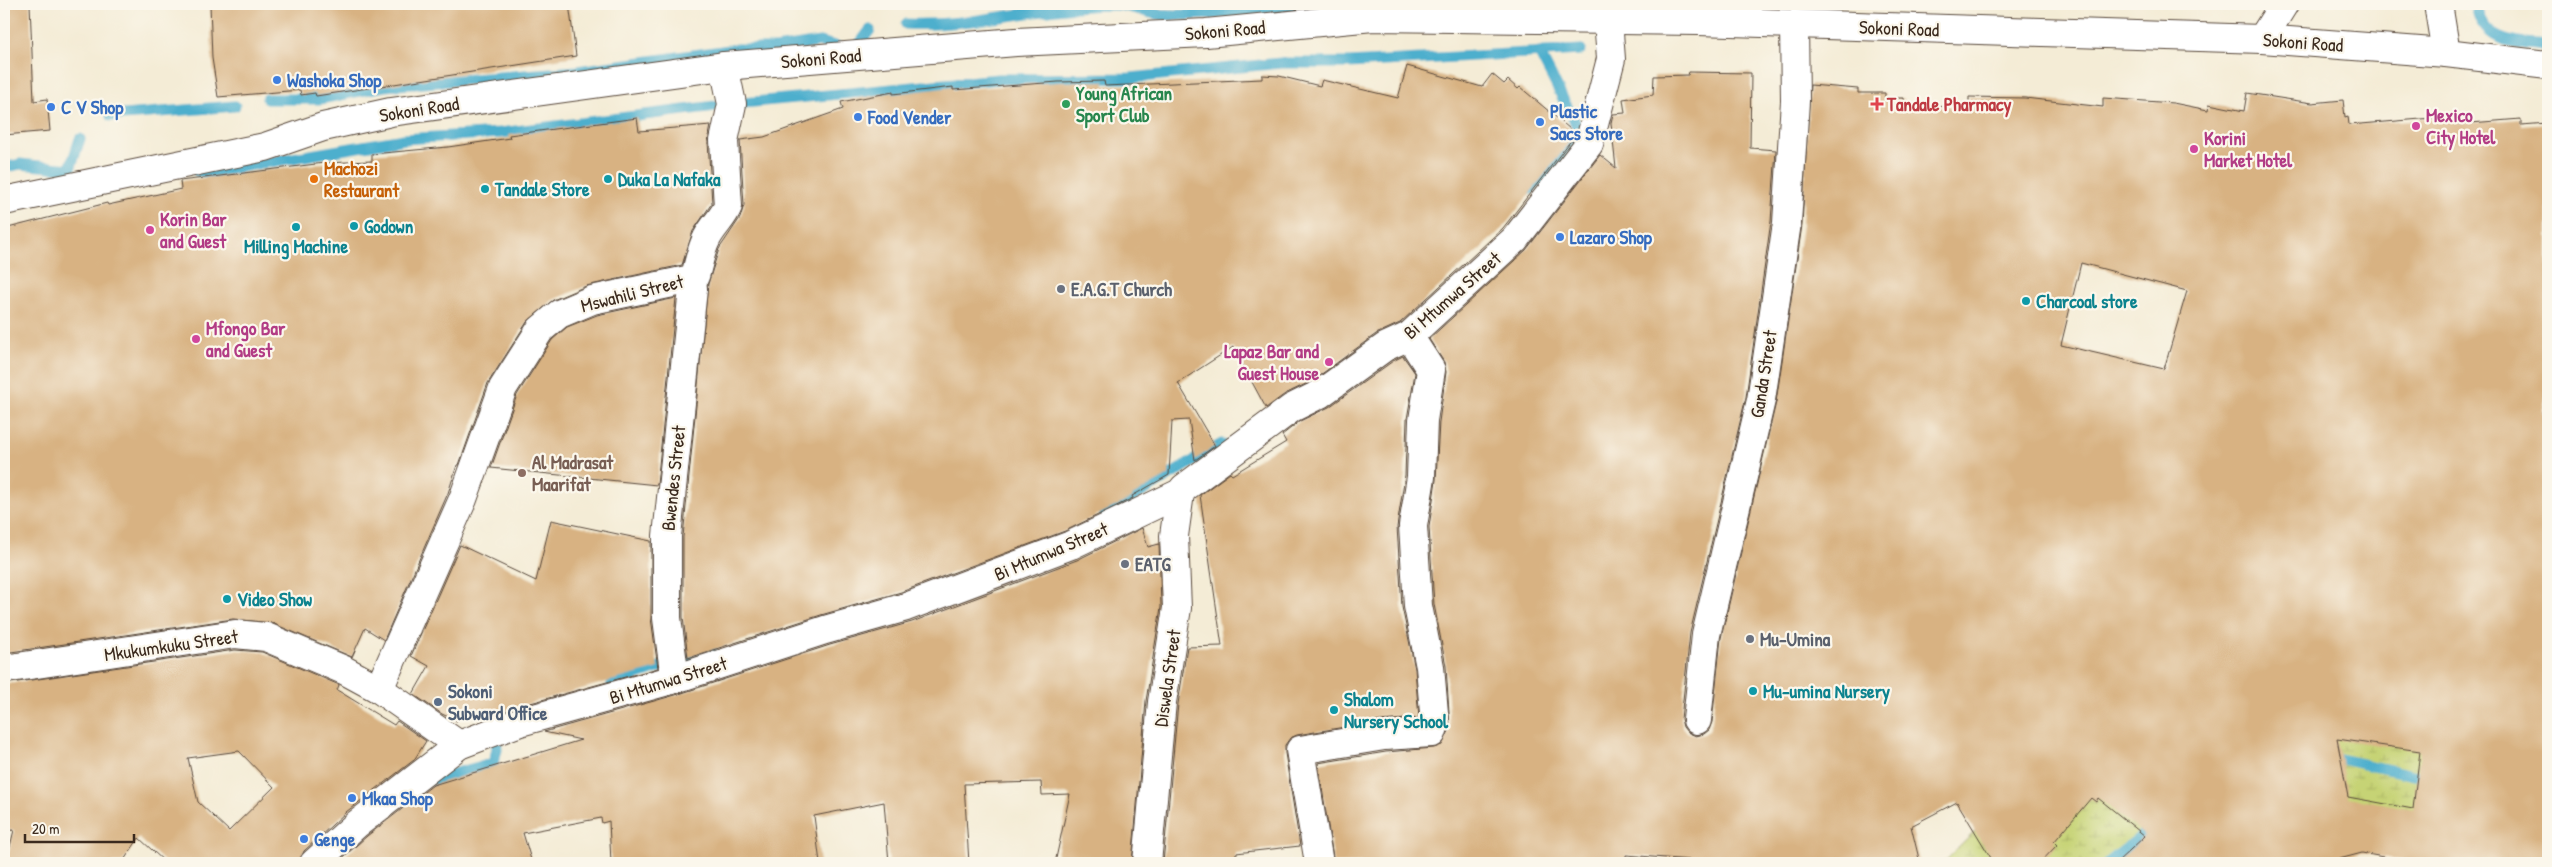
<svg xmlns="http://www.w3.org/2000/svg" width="2552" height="867" font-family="'Patrick Hand',sans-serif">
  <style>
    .wetland { fill: url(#wetland-marsh); stroke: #807e4a }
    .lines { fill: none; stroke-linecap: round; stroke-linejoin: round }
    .stream { stroke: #4eafcd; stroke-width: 11 }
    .building { fill: #d8b282; fill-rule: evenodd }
    .street-casing { stroke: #57473a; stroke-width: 30 }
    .street { stroke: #fff; stroke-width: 28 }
    .shop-dot { fill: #3f7fe0; stroke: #fbf7ec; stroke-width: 2 }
    .leisure-dot { fill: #2e9e5b; stroke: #fbf7ec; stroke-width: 2 }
    .health-dot { fill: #e0444e; stroke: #fbf7ec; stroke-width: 2 }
    .hotel-dot { fill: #d1479c; stroke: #fbf7ec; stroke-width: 2 }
    .food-dot { fill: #e8710a; stroke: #fbf7ec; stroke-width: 2 }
    .culture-dot { fill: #0f9aa8; stroke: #fbf7ec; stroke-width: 2 }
    .worship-dot { fill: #6b7280; stroke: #fbf7ec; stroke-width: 2 }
    .education-dot { fill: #8d6e63; stroke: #fbf7ec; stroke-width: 2 }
    .service-dot { fill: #5c6f8a; stroke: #fbf7ec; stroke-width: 2 }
    .labels { text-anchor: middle; stroke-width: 4.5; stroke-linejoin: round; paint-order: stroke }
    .street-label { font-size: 19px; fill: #3b2a1e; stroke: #fbf7ec }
    .shop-label { font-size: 19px; font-weight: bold; fill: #366cbe; stroke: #fbf7ec; text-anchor: start }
    .leisure-label { font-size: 19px; font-weight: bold; fill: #27864d; stroke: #fbf7ec; text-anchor: start }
    .health-label { font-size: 19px; font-weight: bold; fill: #be3a42; stroke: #fbf7ec; text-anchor: start }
    .hotel-label { font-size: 19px; font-weight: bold; fill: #b23c85; stroke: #fbf7ec; text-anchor: start }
    .food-label { font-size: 19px; font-weight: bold; fill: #c56008; stroke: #fbf7ec; text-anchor: start }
    .culture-label { font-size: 19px; font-weight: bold; fill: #0d838f; stroke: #fbf7ec; text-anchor: start }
    .worship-label { font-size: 19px; font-weight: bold; fill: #5b616d; stroke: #fbf7ec; text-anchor: start }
    .education-label { font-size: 19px; font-weight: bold; fill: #785e54; stroke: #fbf7ec; text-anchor: start }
    .service-label { font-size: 19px; font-weight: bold; fill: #4e5e75; stroke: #fbf7ec; text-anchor: start }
  </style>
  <defs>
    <pattern id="wetland-marsh" width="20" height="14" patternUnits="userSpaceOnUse" patternTransform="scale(1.25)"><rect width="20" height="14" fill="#c6d375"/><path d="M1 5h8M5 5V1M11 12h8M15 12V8" fill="none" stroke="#abb565"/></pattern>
  </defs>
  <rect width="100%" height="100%" fill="#fbf7ec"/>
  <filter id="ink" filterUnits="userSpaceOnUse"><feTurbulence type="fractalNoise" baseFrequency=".02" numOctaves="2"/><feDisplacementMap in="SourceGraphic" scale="10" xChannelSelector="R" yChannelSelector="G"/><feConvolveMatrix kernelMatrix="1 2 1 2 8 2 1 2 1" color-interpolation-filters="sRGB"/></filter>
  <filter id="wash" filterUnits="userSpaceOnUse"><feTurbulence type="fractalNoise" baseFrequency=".0096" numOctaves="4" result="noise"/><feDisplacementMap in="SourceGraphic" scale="20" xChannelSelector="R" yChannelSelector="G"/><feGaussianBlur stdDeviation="1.12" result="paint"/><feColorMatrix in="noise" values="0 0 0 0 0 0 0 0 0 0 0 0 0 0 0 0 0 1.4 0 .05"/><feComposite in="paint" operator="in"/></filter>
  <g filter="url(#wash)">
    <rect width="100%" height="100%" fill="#f4ecd6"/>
    <polygon class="wetland" points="2282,712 2529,756 2548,750 2548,831 2291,823 2260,863 1943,863 2007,800"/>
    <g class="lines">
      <g class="stream">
        <path d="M2476 4C2481 44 2517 43 2548 46"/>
        <polyline points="1475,6 1498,4"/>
        <path d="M906 24C975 27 1044 5 1114 5 1131 5 1149 15 1166 15 1216 16 1265 9 1314 4"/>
        <polyline points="267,99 320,99 384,86 577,71 737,49 776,49 820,42 854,51 870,30"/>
        <polyline points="111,116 235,106"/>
        <polyline points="4,168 20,164 70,169 80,139"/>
        <polyline points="197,171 212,172 404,139 500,133 732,104 999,79 1131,78 1281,63 1349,63 1581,50"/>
        <polyline points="1531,189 1572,147 1580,132 1540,54"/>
        <polyline points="1105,514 1222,444"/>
        <polyline points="612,684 680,660 714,654"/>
        <polyline points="2326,756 2432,779"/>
        <polyline points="424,782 493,763 497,750 496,732"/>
        <polyline points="2108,863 2155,825"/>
      </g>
    </g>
    <g id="blocks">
      <g class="building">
        <polygon points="4,4 30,4 34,101 47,99 50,131 4,135"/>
        <polygon points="210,4 569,4 576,56 316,96 315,93 301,95 300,90 218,97 212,58"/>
        <polygon points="1407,66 1482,87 1492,74 1504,84 1508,80 1518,89 1520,87 1576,134 1503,228 1400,323 1376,334 1312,381 1285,394 1266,408 1233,347 1178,383 1215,446 1195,460 1189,420 1172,421 1169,475 1132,496 1133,498 1065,531 901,592 821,615 688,658 683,617 683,537 708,284 719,249 740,218 744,205 740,140 764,137 843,109 841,102 893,92 893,94 953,87 953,90 1058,82 1104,81 1105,86 1262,79 1262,75 1279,76 1320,86 1322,80 1398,98"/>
        <path d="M1689 72 1751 73 1750 148 1776 150 1771 221 1746 397 1690 633 1681 719 1683 727 1687 732 1696 736 1704 734 1709 730 1712 722 1721 638 1776 402 1802 225 1810 85 1858 89V93H1885V98H1904V107L1969 106V97L2025 98 2103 107V98L2173 103 2208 110 2209 104 2244 111 2247 93 2312 103 2343 100 2345 117 2348 116 2349 125 2457 116 2458 124 2521 119V125L2548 123V386L2542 413 2548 416V863H2444L2411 860 2410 862 2362 853 2324 863H2116L2145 836 2098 798 2096 802 2091 798 2054 842 2057 845 2040 863H1994L1957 802 1911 826 1920 863H1705V861L1626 855V860L1610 859 1611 863H1334L1318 763 1386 752 1434 748 1442 745 1450 729 1446 666 1434 604 1429 527 1436 480 1439 422 1446 372 1444 362 1429 339 1526 250 1600 155 1616 168 1611 123 1613 114 1625 113 1623 99 1653 95 1654 76 1688 75ZM2081 263 2187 291 2164 369 2061 345ZM2337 739 2420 751 2413 809 2348 797Z"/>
        <polygon points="637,118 639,131 711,125 708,142 712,203 693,231 682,265 586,286 553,300 527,322 488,383 459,465 457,465 448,493 384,640 365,628 352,657 272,623 233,619 4,653 4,229 107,203 108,205 181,189 180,181 324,163 372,161 372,154 448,147 510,138 509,135"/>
        <polygon points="676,298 657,485 491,468 517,395 552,340 567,327 597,315"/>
        <polygon points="1403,356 1415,373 1407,419 1405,475 1397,527 1402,607 1415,669 1419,718 1381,721 1297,735 1290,738 1285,745 1285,753 1300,846 1236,853 1235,863 1163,863 1178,704 1187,647 1222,646 1200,495 1230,473 1232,475 1286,442 1282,435 1300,421 1329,407 1393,361"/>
        <polygon points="551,520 651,541 651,618 658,668 516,707 486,718 463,713 457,721 442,714 413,694 429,666 411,656 460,545 536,581"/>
        <polygon points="1142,528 1148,547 1159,544 1161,607 1146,701 1132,863 1055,863 1070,794 1042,795 1041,782 964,784 969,863 889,863 884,802 814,816 820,863 611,863 609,821 602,823 601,818 523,833 532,863 337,863 367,836 433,785 581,740 544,732 679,694 830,645 912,622 1077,560"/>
        <path d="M235 650 262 652 337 684 339 685 337 690 394 725 397 721 426 741 414 760 346 812 304 851 299 863H166L139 838 122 863H6L14 830 4 831V684ZM239 751 274 787 229 831 198 802 188 758Z"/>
      </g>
    </g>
  </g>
  <g filter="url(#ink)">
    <use href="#blocks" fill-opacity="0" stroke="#57473a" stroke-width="1"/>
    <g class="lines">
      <g class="street-casing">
        <g id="street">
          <polyline points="2438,4 2446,53"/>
          <polyline points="2262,39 2284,4"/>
          <polyline points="4,201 265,147 323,127 391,112 724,66 1016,42 1206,33 1373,17 1698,21 2262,39 2446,53 2548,65"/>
          <polyline points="4,669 235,634 266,637 344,670 379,689 459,745"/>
          <polyline points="675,679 667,618 667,536 693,289 692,278"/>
          <path d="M379 689 463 499 503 388 540 330 559 314 592 300 687 280 695 276C699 263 701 249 707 238 713 226 724 217 728 206L724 141 732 104 724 66"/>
          <polyline points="1697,720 1706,635 1761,400 1787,223 1795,101 1794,24"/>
          <polyline points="314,863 357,824 459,745 520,722 675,679 825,630 906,607 1071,545 1180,493 1184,488 1292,408 1320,394 1385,347 1409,336 1515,239 1589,144 1611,59 1608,20"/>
          <polyline points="1147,863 1162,702 1177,608 1174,536 1180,493"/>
          <polyline points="1319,863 1300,750 1384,736 1432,733 1435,724 1430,667 1418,606 1413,526 1421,477 1423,420 1431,370 1409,336"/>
        </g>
      </g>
      <use href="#street" class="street"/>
    </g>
  </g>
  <g class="shop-dot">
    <circle cx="277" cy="80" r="5"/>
    <circle cx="51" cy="107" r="5"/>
    <circle cx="858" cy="117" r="5"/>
    <circle cx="1540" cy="122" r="5"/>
    <circle cx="1560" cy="237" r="5"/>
    <circle cx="352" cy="798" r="5"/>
    <circle cx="304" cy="839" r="5"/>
  </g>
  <circle class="leisure-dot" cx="1066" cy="104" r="5"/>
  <path class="health-dot" d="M1874.5 96.5h5v5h5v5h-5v5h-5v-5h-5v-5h5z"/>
  <g class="hotel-dot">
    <circle cx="2416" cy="126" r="5"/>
    <circle cx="2194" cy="149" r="5"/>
    <circle cx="150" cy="230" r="5"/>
    <circle cx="196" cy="339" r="5"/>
    <circle cx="1329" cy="362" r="5"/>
  </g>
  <circle class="food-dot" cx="314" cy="179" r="5"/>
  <g class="culture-dot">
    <circle cx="608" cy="179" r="5"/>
    <circle cx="485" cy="189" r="5"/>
    <circle cx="354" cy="226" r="5"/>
    <circle cx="296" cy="227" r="5"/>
    <circle cx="2026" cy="301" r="5"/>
    <circle cx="227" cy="599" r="5"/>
    <circle cx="1753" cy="691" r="5"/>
    <circle cx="1334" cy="710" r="5"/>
  </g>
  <g class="worship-dot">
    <circle cx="1061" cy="289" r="5"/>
    <circle cx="1125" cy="564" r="5"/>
    <circle cx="1750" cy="639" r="5"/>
  </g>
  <circle class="education-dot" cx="522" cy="473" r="5"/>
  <circle class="service-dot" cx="438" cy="702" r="5"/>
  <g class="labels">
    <g class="street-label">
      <text transform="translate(1899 28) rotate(2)" y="7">Sokoni Road</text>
      <text transform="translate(1225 30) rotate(-5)" y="7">Sokoni Road</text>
      <text transform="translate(2303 42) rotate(4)" y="7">Sokoni Road</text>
      <text transform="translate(821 58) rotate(-5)" y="7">Sokoni Road</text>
      <text transform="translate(419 109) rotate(-9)" y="7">Sokoni Road</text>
      <text transform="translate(632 293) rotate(-14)" y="7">Mswahili Street</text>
      <text transform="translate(1452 295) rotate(-41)" y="7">Bi Mtumwa Street</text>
      <text transform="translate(1763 374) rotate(-81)" y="7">Ganda Street</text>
      <text transform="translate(673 478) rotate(-84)" y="7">Bwendes Street</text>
      <text transform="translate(1051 551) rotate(-23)" y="7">Bi Mtumwa Street</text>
      <text transform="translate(171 645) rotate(-8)" y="7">Mkukumkuku Street</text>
      <text transform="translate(1167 678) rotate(-82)" y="7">Diswela Street</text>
      <text transform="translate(668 680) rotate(-17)" y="7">Bi Mtumwa Street</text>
    </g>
    <g class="shop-label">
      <text x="287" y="87">Washoka Shop</text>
      <text x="61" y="114">C V Shop</text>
      <text x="1550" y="118">Plastic<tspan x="1550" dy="22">Sacs Store</tspan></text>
      <text x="868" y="124">Food Vender</text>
      <text x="1570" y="244">Lazaro Shop</text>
      <text x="362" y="805">Mkaa Shop</text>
      <text x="314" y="846">Genge</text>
    </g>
    <g class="leisure-label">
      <text x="1076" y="100">Young African<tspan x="1076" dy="22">Sport Club</tspan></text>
    </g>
    <g class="health-label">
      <text x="1887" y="111">Tandale Pharmacy</text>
    </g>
    <g class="hotel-label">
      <text x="2426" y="122">Mexico<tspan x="2426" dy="22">City Hotel</tspan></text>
      <text x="2204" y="145">Korini<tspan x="2204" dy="22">Market Hotel</tspan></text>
      <text x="160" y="226">Korin Bar<tspan x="160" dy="22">and Guest</tspan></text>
      <text x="206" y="335">Mfongo Bar<tspan x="206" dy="22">and Guest</tspan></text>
      <text x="1319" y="358" text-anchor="end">Lapaz Bar and<tspan x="1319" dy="22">Guest House</tspan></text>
    </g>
    <g class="food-label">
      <text x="324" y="175">Machozi<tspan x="324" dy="22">Restaurant</tspan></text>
    </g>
    <g class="culture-label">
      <text x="618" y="186">Duka La Nafaka</text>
      <text x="495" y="196">Tandale Store</text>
      <text x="364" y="233">Godown</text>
      <text x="296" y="253" text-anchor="middle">Milling Machine</text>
      <text x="2036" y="308">Charcoal store</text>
      <text x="237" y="606">Video Show</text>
      <text x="1763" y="698">Mu-umina Nursery</text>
      <text x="1344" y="706">Shalom<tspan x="1344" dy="22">Nursery School</tspan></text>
    </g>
    <g class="worship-label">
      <text x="1071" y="296">E.A.G.T Church</text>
      <text x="1135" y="571">EATG</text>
      <text x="1760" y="646">Mu-Umina</text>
    </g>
    <g class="education-label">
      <text x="532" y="469">Al Madrasat<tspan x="532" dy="22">Maarifat</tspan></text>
    </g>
    <g class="service-label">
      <text x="448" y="698">Sokoni<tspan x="448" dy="22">Subward Office</tspan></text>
    </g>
  </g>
  <rect width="2552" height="867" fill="none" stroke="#fbf7ec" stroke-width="20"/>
  <path d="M25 834v8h109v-8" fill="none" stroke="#3b2a1e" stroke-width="2.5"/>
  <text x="32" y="834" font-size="15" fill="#3b2a1e" stroke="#fbf7ec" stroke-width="4" paint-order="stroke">20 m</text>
</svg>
